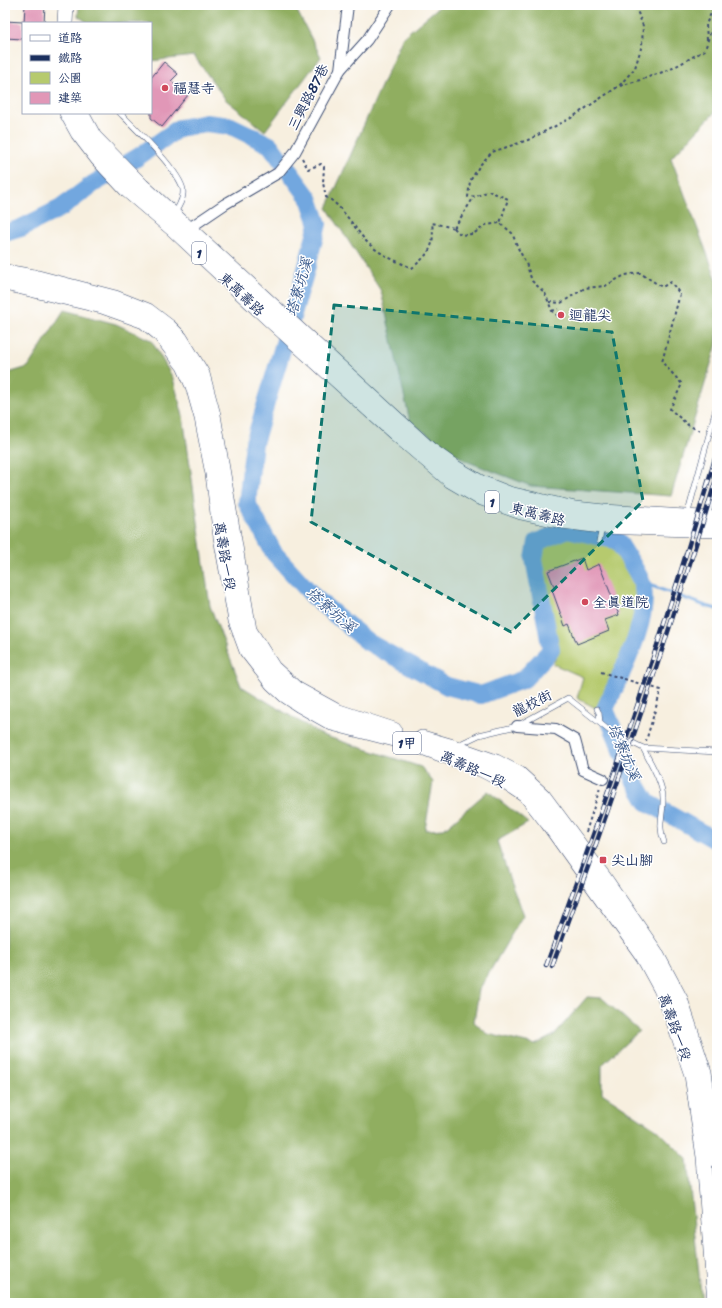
<svg xmlns="http://www.w3.org/2000/svg" width="722" height="1308" font-family="Sriracha,'LXGW WenKai TC',sans-serif">
  <style>
    .green { fill: #b6ca6e; stroke: #687c66 }
    .forest { fill: #90ae61; stroke: #566e60 }
    .lines { fill: none; stroke-linecap: round; stroke-linejoin: round }
    .stream { stroke: #72a7df; stroke-width: 3 }
    .river { stroke: #72a7df; stroke-width: 18 }
    .building { fill: #e197b7 }
    .service-casing { stroke: #3c4c71; stroke-width: 6 }
    .minor-casing { stroke: #3c4c71; stroke-width: 12 }
    .primary-casing { stroke: #3c4c71; stroke-width: 16 }
    .path { stroke: #3c4c71; stroke-width: 2; stroke-dasharray: 3 3; stroke-linecap: butt }
    .service { stroke: #fff; stroke-width: 5 }
    .minor { stroke: #fff; stroke-width: 10 }
    .primary { stroke: #fff; stroke-width: 15 }
    .rail-casing { stroke: #1b2f5e; stroke-width: 4.5 }
    .rail { stroke: #fff; stroke-width: 3; stroke-dasharray: 9; stroke-linecap: butt }
    .marked { fill: #0f766e; fill-opacity: 0.2; stroke: #0f766e; stroke-width: 3; stroke-dasharray: 8 5; stroke-linejoin: round }
    .poi-dot { fill: #d1495b; stroke: #fff; stroke-width: 1.5 }
    .labels { text-anchor: middle; stroke-width: 3; stroke-linejoin: round; paint-order: stroke }
    .shield { fill: #fff; stroke: #5f6d8e; stroke-width: 1 }
    .shield-label { font-size: 13px; font-weight: bold; fill: #1b2f5e }
    .poi-label { font-size: 14px; fill: #1b2f5e; stroke: #fff; text-anchor: start }
    .street-label { font-size: 14px; fill: #1b2f5e; stroke: #fff }
    .water-label { font-size: 15px; font-style: italic; fill: #39598b; stroke: #fff }
  </style>
  <rect width="100%" height="100%" fill="#fff"/>
  <filter id="ink" filterUnits="userSpaceOnUse"><feTurbulence type="fractalNoise" baseFrequency=".025" numOctaves="2"/><feDisplacementMap in="SourceGraphic" scale="8" xChannelSelector="R" yChannelSelector="G"/><feConvolveMatrix kernelMatrix="1 2 1 2 8 2 1 2 1" color-interpolation-filters="sRGB"/></filter>
  <filter id="wash" filterUnits="userSpaceOnUse"><feTurbulence type="fractalNoise" baseFrequency=".012" numOctaves="4" result="noise"/><feDisplacementMap in="SourceGraphic" scale="16" xChannelSelector="R" yChannelSelector="G"/><feGaussianBlur stdDeviation="0.9" result="paint"/><feColorMatrix in="noise" values="0 0 0 0 0 0 0 0 0 0 0 0 0 0 0 0 0 1.4 0 .05"/><feComposite in="paint" operator="in"/></filter>
  <g filter="url(#wash)">
    <rect width="100%" height="100%" fill="#f7efdf"/>
    <polygon class="green" points="567,535 612,543 633,578 639,596 635,630 601,711 577,698 583,677 553,664 558,652 541,563 543,545"/>
    <g class="forest">
      <polygon points="79,5 294,5 321,57 265,131 226,100 194,56 151,61 151,23 88,23 78,16"/>
      <polygon points="441,5 717,5 717,110 671,158 717,280 717,344 671,496 531,486 466,461 410,422 381,291 327,208 403,37"/>
      <polygon points="64,310 116,324 151,340 173,378 183,416 210,606 241,686 322,735 421,767 433,782 425,830 444,829 488,791 528,823 497,841 511,883 523,915 479,990 474,1022 488,1034 535,1045 554,1035 587,997 602,998 639,1031 602,1065 602,1093 658,1130 687,1159 702,1303 5,1303 5,374 28,367"/>
    </g>
    <g class="lines">
      <polyline class="stream" points="641,582 706,606 717,609"/>
      <path class="river" d="M5 233 21 228 61 208 93 184 138 157 179 128 206 123 231 126 270 145 309 198 318 224 304 277 254 443 247 503 274 553 315 598 368 642 447 686 481 695 524 679 551 650 534 559 537 542 568 529 618 541C625 554 636 568 641 581 654 615 619 677 605 709L634 780 647 802 717 841"/>
    </g>
    <g id="blocks">
      <g class="building">
        <polygon points="25,5 45,5 44,23 24,23"/>
        <polygon points="5,21 23,22 23,39 5,38"/>
        <polygon points="164,62 178,74 171,81 188,95 162,127 151,118 151,78"/>
        <polygon points="582,558 586,570 599,564 619,615 605,620 609,631 577,644 569,624 565,626 552,590 555,589 548,571"/>
      </g>
    </g>
  </g>
  <g filter="url(#ink)">
    <use href="#blocks" fill-opacity="0" stroke="#3c4c71" stroke-width="1"/>
    <g class="lines">
      <g class="service-casing">
        <g id="service">
          <path d="M120 113C134 127 181 172 183 190 184 198 179 206 175 213"/>
          <polyline points="687,516 717,405"/>
          <polyline points="707,517 717,483"/>
          <polyline points="599,541 602,528"/>
          <polyline points="597,709 599,713 600,723"/>
          <polyline points="458,745 479,735 517,726 568,698 611,732 643,748 717,752"/>
          <path d="M643 748C650 762 663 783 663 798 664 815 657 823 664 842"/>
        </g>
      </g>
      <g class="minor-casing">
        <g id="minor">
          <polyline points="340,70 367,40 390,5"/>
          <polyline points="184,229 188,229 225,204 278,173 295,152 340,70 348,5"/>
          <polyline points="517,726 556,729 575,740 583,770 603,779"/>
        </g>
      </g>
      <g class="primary-casing">
        <g id="primary">
          <polyline points="65,23 66,5"/>
          <polyline points="67,113 78,133 98,159 127,190 174,230 268,318 395,433 450,480 479,497 521,512 562,521 602,526 717,530"/>
          <polyline points="81,113 94,137 142,186 429,449 457,469 481,483 509,494 575,509 604,512 717,519"/>
          <polyline points="5,272 34,277 115,298 148,311 169,327 180,338 202,374 213,415 249,630 273,668 296,689 336,711 394,730"/>
          <polyline points="5,283 102,306 144,321 160,334 184,366 193,386 202,418 213,474 221,537 236,621 247,651 272,683 285,695 300,705 332,723 414,744 481,769 508,783 526,795 548,823 643,956 661,989 671,1013 692,1075 704,1157 715,1303"/>
          <polyline points="422,738 453,747 496,762 519,774 543,796 604,878 655,952 680,999 704,1072 717,1160"/>
        </g>
      </g>
      <g class="path">
        <polyline points="412,5 420,5"/>
        <polyline points="707,40 706,24 715,5"/>
        <polyline points="620,86 640,80 671,69 705,50 711,30 717,19"/>
        <path d="M302 158 308 169 321 164 324 167 323 183 326 197C341 204 355 229 366 241 378 254 396 261 412 268 430 253 435 247 432 223L454 228"/>
        <polyline points="454,228 461,235 473,234 486,225 500,223"/>
        <polyline points="454,228 474,197"/>
        <polyline points="549,302 561,303 585,288 605,286 625,275 640,273 662,287 671,282 680,294 662,362 682,384 670,409 688,425 702,432"/>
        <polyline points="552,311 558,309"/>
        <polyline points="558,316 552,311 545,293 532,281 526,263 518,248 512,233 500,223 508,199 489,191 477,196 468,197 470,181 480,165 492,152 528,140 571,118 619,86 635,68 642,45 643,26 635,5"/>
        <polyline points="601,672 661,690 646,741"/>
        <polyline points="586,832 600,788"/>
      </g>
      <use href="#service" class="service"/>
      <use href="#minor" class="minor"/>
      <use href="#primary" class="primary"/>
      <g class="rail-casing">
        <g id="rail">
          <path d="M546 966C608 797 666 625 717 452"/>
          <path d="M552 967C611 805 667 641 717 476"/>
        </g>
      </g>
      <use href="#rail" class="rail"/>
    </g>
  </g>
  <path class="marked" d="M334 305 612 332 643 501 511 632 311 522Z"/>
  <g class="poi-dot">
    <circle cx="165" cy="88" r="4"/>
    <circle cx="561" cy="315" r="4"/>
    <circle cx="585" cy="602" r="4"/>
    <rect x="599" y="856" width="8" height="8" rx="2"/>
  </g>
  <g class="labels">
    <g class="shield">
      <rect x="192" y="242" width="14" height="22" rx="3"/>
      <rect x="485" y="491" width="14" height="22" rx="3"/>
      <rect x="393" y="732" width="28" height="22" rx="3"/>
    </g>
    <g class="shield-label">
      <text x="199" y="258">1</text>
      <text x="492" y="507">1</text>
      <text x="407" y="748">1甲</text>
    </g>
    <g class="poi-label">
      <text x="173" y="93">福慧寺</text>
      <text x="569" y="320">迴龍尖</text>
      <text x="593" y="607">全真道院</text>
      <text x="611" y="865">尖山腳</text>
    </g>
    <g class="street-label">
      <text transform="translate(308 97) rotate(-63)" y="5">三興路87巷</text>
      <text transform="translate(242 294) rotate(43)" y="5">東萬壽路</text>
      <text transform="translate(538 514) rotate(14)" y="5">東萬壽路</text>
      <text transform="translate(225 556) rotate(80)" y="5">萬壽路一段</text>
      <text transform="translate(532 703) rotate(-27)" y="5">龍校街</text>
      <text transform="translate(473 769) rotate(24)" y="5">萬壽路一段</text>
      <text transform="translate(675 1027) rotate(70)" y="5">萬壽路一段</text>
    </g>
    <g class="water-label">
      <text transform="translate(299 287) rotate(-74)" y="5">塔寮坑溪</text>
      <text transform="translate(331 610) rotate(41)" y="5">塔寮坑溪</text>
      <text transform="translate(624 752) rotate(67)" y="5">塔寮坑溪</text>
    </g>
  </g>
  <rect width="722" height="1308" fill="none" stroke="#fff" stroke-width="20"/>
  <rect x="22" y="22" width="130" height="92" fill="#ffffff" stroke="#a4acbf"/>
  <rect x="30" y="35" width="20" height="6" fill="#ffffff" stroke="#a4acbf"/>
  <text x="58" y="42" font-size="12" fill="#1b2f5e">道路</text>
  <rect x="30" y="55" width="20" height="6" fill="#1b2f5e" stroke="#a4acbf"/>
  <text x="58" y="62" font-size="12" fill="#1b2f5e">鐵路</text>
  <rect x="30" y="72" width="20" height="12" fill="#b6ca6e" stroke="#a4acbf"/>
  <text x="58" y="82" font-size="12" fill="#1b2f5e">公園</text>
  <rect x="30" y="92" width="20" height="12" fill="#e197b7" stroke="#a4acbf"/>
  <text x="58" y="102" font-size="12" fill="#1b2f5e">建築</text>
</svg>
